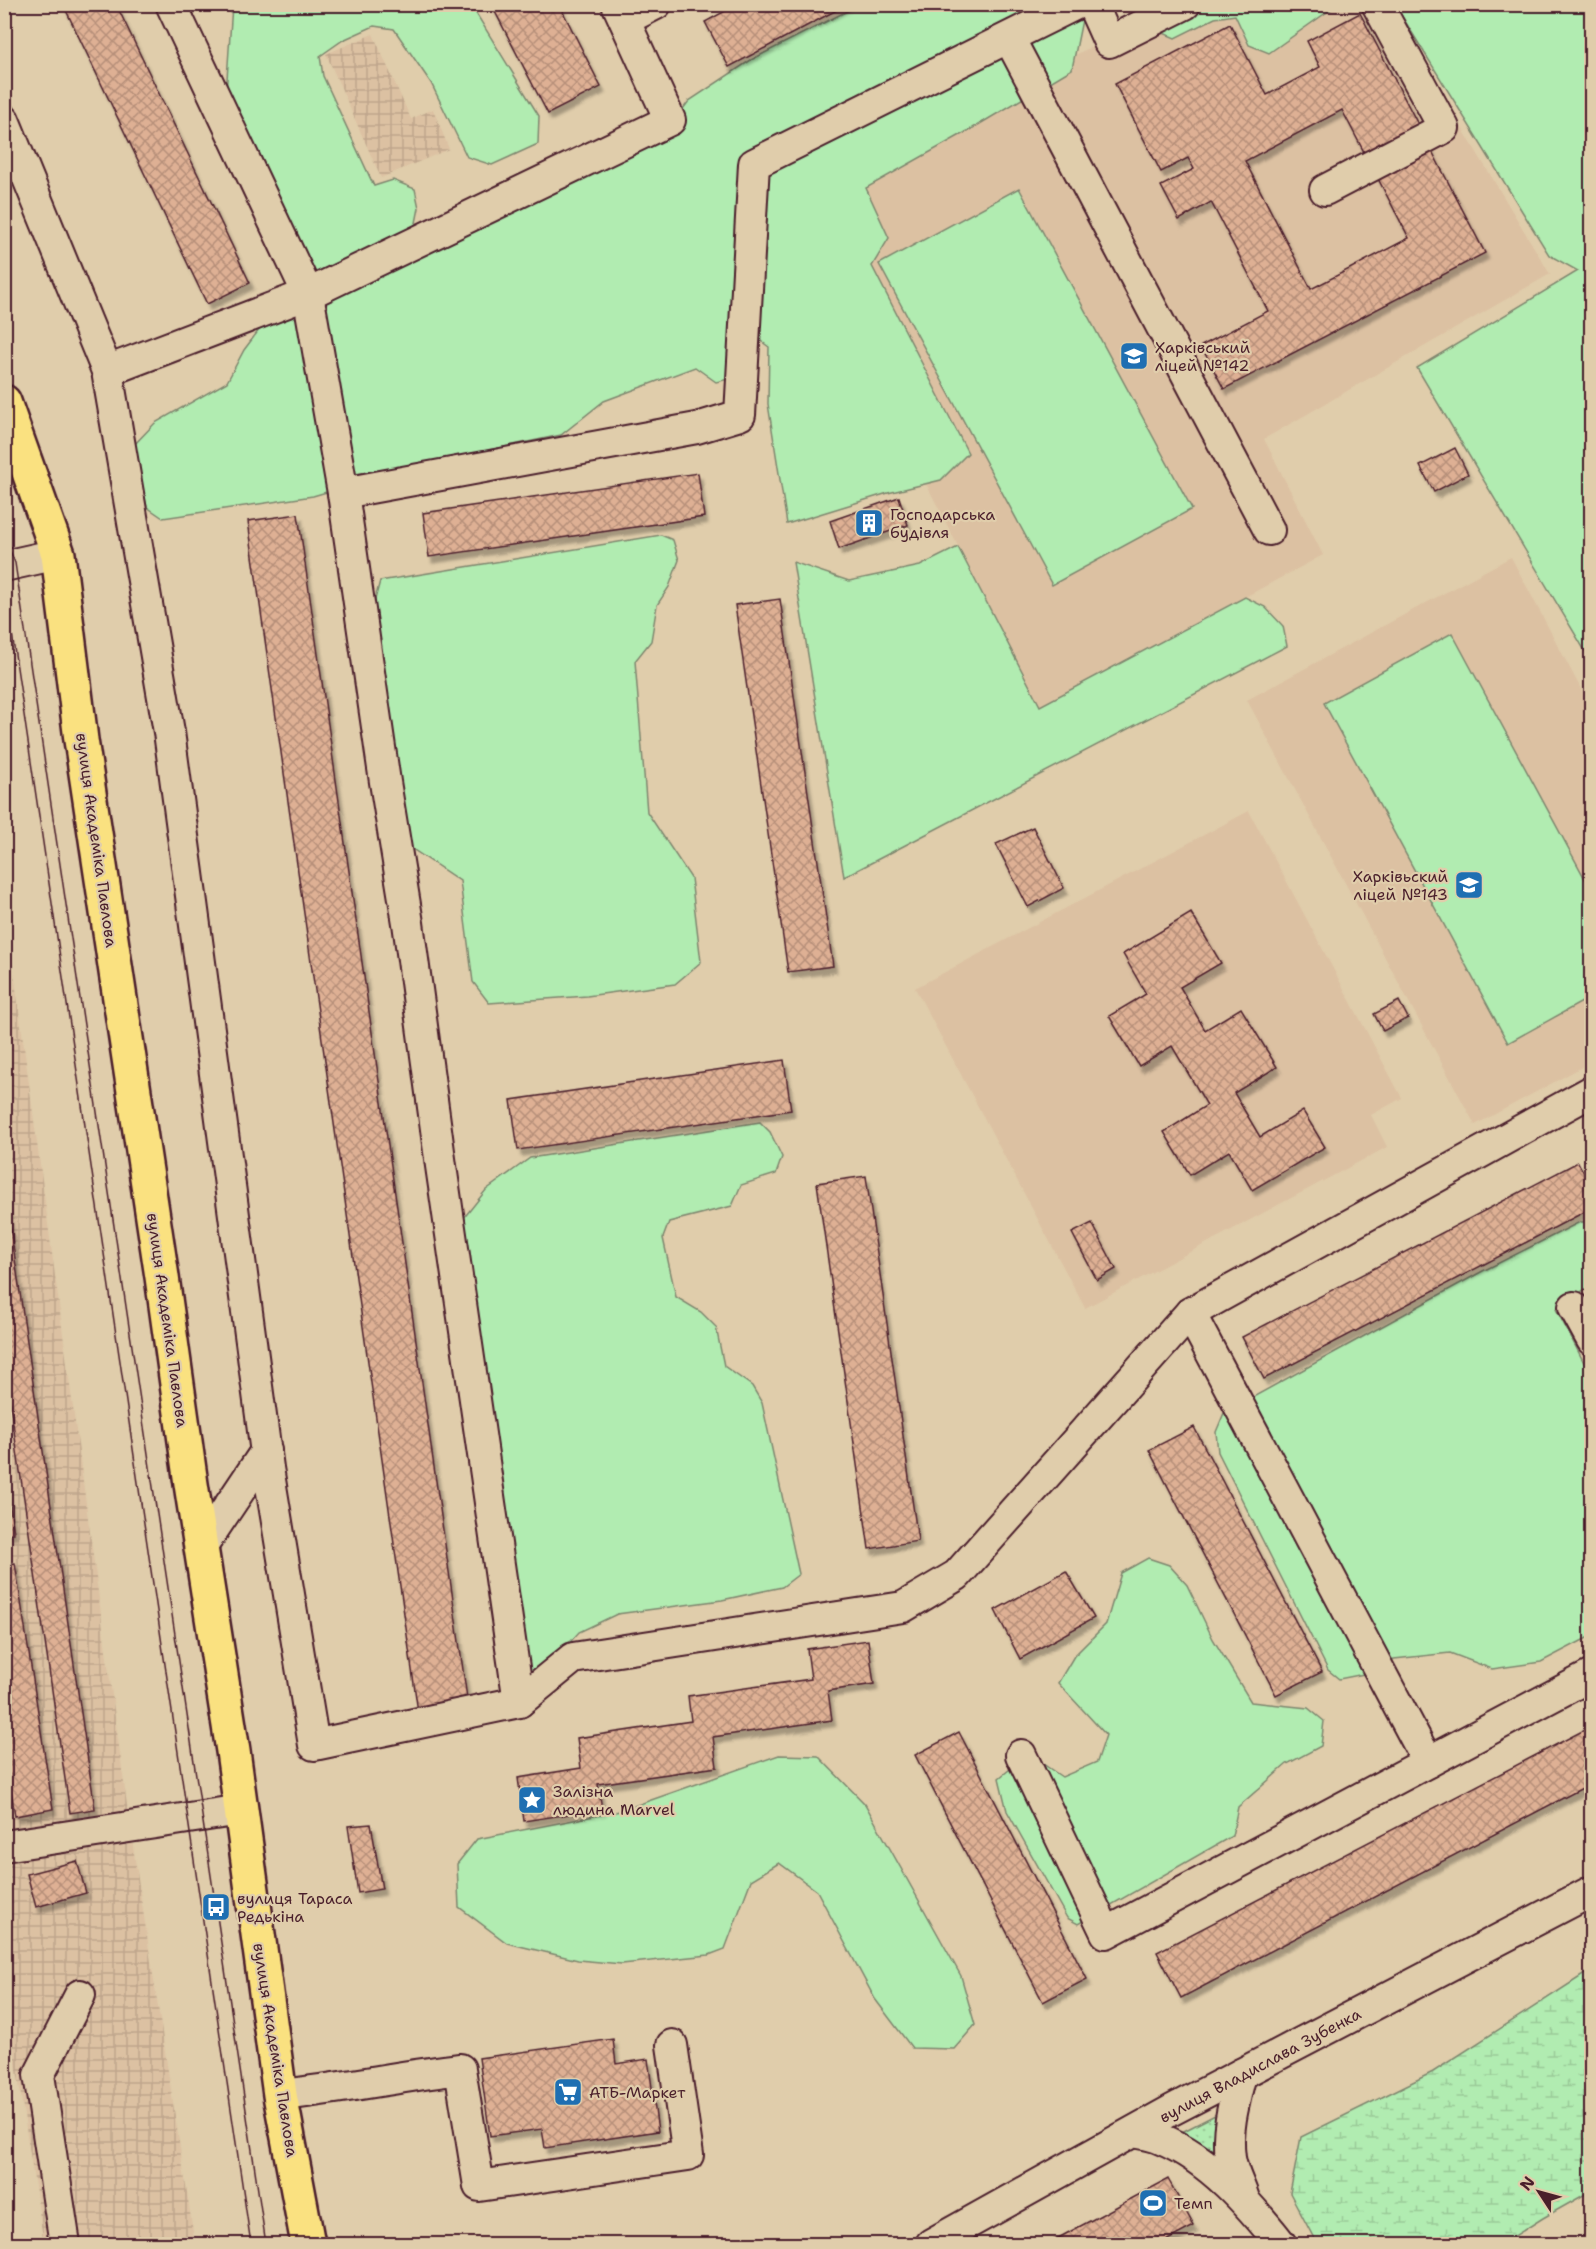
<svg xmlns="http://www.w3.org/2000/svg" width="1596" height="2249" font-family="'Shantell Sans',sans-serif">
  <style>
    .built { fill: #dcc1a2 }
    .industrial { fill: url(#industrial-grid) }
    .grass { fill: url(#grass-dots); stroke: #7e866e; stroke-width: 1.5 }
    .wetland { fill: url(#wetland-marsh); stroke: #7e866e; stroke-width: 1.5 }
    .green { fill: #b1ecb1; stroke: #7e866e; stroke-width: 1.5 }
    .building { fill: url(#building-cross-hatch); stroke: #4a1f2b; stroke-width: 1.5; fill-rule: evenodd; filter: url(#shadow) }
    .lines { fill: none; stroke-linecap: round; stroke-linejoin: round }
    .minor-casing { stroke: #4a1f2b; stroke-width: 34 }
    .major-casing { stroke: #4a1f2b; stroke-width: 38 }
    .minor { stroke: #e0cdab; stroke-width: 30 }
    .major { stroke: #fae180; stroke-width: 33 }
    .tram { stroke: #4a1f2b; stroke-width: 1.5 }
    .labels { text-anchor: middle; stroke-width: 4.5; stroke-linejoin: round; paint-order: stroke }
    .poi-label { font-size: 16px; fill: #4a1f2b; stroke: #e0cdab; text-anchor: start }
    .street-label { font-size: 16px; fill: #4a1f2b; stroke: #e0cdab }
  </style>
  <defs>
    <pattern id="industrial-grid" width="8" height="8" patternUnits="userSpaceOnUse" patternTransform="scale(1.5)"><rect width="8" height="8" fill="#dcc1a2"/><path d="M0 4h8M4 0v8" fill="none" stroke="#bea58c"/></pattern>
    <pattern id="grass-dots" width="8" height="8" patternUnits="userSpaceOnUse" patternTransform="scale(1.5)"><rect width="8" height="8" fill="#b1ecb1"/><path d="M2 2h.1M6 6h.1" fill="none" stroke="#9aca98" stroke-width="1.8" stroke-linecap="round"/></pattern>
    <pattern id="wetland-marsh" width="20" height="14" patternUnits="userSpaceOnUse" patternTransform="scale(1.5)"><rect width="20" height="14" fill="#b1ecb1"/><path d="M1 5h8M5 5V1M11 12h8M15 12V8" fill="none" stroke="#9aca98"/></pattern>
    <pattern id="building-cross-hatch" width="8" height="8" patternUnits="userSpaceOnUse" patternTransform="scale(1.5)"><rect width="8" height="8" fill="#deb094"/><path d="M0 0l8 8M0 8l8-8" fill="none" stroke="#b68f79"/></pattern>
    <filter id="shadow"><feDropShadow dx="3.5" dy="6" stdDeviation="1.5" flood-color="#0004"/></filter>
  </defs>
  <rect width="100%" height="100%" fill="#e0cdab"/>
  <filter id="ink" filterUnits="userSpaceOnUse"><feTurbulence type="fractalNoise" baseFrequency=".0167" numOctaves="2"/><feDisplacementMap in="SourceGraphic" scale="12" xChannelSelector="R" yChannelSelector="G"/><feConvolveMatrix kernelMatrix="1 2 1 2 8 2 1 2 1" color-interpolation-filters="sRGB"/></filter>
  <g filter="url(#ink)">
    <g class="built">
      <polygon points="1174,5 1388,5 1550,274 1264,439 1323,555 1040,707 783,203"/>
      <polygon points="1511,557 1591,708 1591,1062 1475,1125 1247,700"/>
      <polygon points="1249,811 1402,1098 1371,1115 1387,1147 1085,1308 915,988"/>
    </g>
    <g class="industrial">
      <polygon points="373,34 411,119 433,109 449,149 381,178 326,54"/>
      <polygon points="4,900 130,1827 195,2244 44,2244 5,1993"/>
    </g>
    <polygon class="grass" points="1217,2114 1222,2167 1180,2133"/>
    <polygon class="wetland" points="1591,1970 1591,2191 1543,2218 1502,2244 1317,2244 1290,2193 1301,2137 1433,2072"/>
    <g class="green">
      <polygon points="232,5 471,5 539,116 538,144 492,165 467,157 431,83 394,29 374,26 343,40 320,56 323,76 374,186 393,180 415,189 419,208 416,223 404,240 322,279 306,268 226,94"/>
      <polygon points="859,5 1073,5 1082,20 1072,69 973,128 866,188 889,238 872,266 968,453 941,480 888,493 787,524 768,404 769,347 735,322 729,379 716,382 695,367 604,401 561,435 422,464 313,496 163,518 147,507 133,446 155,423 227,382 244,350 259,330 664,134 689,101 751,60"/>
      <polygon points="1143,5 1337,5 1269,53 1249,45 1235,15 1215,18 1175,38 1163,33"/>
      <polygon points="1395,5 1591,5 1591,661 1417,368 1578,271 1549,255"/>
      <polygon points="1019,188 1192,509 1052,585 879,264"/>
      <polygon points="661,535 673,540 679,560 669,587 657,605 651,641 635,661 647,812 691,878 701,962 675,984 587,996 489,1003 473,982 460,881 408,846 371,614 380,581"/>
      <polygon points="958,547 1040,706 1245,597 1265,607 1283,626 1287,646 844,877 793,562 849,581 920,566"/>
      <polygon points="1452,633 1591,890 1591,997 1508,1043 1324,703"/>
      <polygon points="760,1122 770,1132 782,1157 776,1174 741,1185 732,1206 669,1222 663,1238 676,1297 701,1312 716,1327 724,1366 752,1386 762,1403 799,1574 782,1587 722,1600 617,1614 579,1632 556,1658 532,1677 522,1674 459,1224 486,1190 530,1158"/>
      <polygon points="1580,1222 1591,1222 1591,1285 1556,1309 1591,1376 1591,1636 1541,1662 1492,1669 1450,1653 1394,1659 1369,1673 1339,1679 1328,1670 1218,1452 1216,1432 1224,1413 1483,1271"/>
      <polygon points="1148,1558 1169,1565 1187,1585 1213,1639 1251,1702 1308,1708 1324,1721 1321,1746 1287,1764 1238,1807 1232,1836 1078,1924 1067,1918 1007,1811 999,1778 1014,1766 1043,1764 1062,1777 1097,1762 1106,1735 1058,1683 1074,1656 1106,1624 1121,1573"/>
      <polygon points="779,1755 818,1756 865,1804 961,1976 975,2025 954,2049 912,2048 875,1999 817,1891 779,1863 751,1880 725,1949 709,1955 622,1964 578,1960 507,1943 459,1907 457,1864 477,1839 620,1811"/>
    </g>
    <g class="building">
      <polygon points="63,4 116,4 250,283 207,304"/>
      <polygon points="491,4 559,4 601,87 548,114"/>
      <polygon points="738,4 848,4 729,67 705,22"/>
      <path d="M1360 13 1485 253 1224 389 1201 346 1268 311 1211 202 1179 220 1161 186 1194 169 1188 158 1161 172 1115 84 1230 24 1267 95 1320 67 1307 41ZM1342 110 1409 238 1311 289 1245 161Z"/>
      <polygon points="1455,448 1468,474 1434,492 1420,466"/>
      <polygon points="698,473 704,517 429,557 423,513"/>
      <polygon points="899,497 908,525 839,549 830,521"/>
      <polygon points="298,514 468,1705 418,1712 248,521"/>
      <polygon points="780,599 833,966 788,972 735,605"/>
      <polygon points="1033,827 1064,888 1028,907 996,844"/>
      <polygon points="1191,913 1221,963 1180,987 1205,1030 1241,1008 1277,1067 1234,1093 1260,1137 1303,1111 1325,1147 1252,1190 1229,1151 1190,1175 1164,1132 1207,1105 1172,1046 1139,1066 1109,1016 1146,994 1123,954"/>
      <polygon points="1399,1001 1408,1018 1383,1031 1374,1014"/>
      <polygon points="784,1060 791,1110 518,1150 511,1100"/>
      <polygon points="1578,1162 1592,1188 1592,1208 1264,1379 1242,1337"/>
      <polygon points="866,1176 918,1541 869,1549 817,1183"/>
      <polygon points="4,1183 95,1809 70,1813 4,1362"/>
      <polygon points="1092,1223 1116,1269 1097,1280 1072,1233"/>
      <polygon points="1194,1427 1322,1672 1276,1695 1149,1450"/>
      <polygon points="4,1469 14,1533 4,1534"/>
      <polygon points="15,1563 53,1809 15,1816 4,1746 4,1564"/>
      <polygon points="1066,1571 1094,1618 1020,1659 995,1610"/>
      <polygon points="868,1640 874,1684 828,1691 832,1720 713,1737 717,1767 598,1784 602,1809 524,1821 518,1778 581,1768 577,1738 691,1721 688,1696 811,1679 807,1649"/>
      <polygon points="1592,1726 1592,1783 1181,1998 1157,1952"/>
      <polygon points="959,1732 1087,1979 1043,2002 915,1755"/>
      <polygon points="371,1824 382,1889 358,1893 348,1826"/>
      <polygon points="77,1861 86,1893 36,1907 27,1874"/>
      <polygon points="613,2039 616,2064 648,2059 658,2131 545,2148 542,2129 490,2136 479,2058"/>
      <polygon points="1168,2179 1194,2226 1160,2244 1047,2244"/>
    </g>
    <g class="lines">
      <g class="minor-casing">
        <g id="minor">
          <polyline points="171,4 308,294 343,493 385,782 408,923 441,1166 519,1702"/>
          <polyline points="1092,4 1109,42 1185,4"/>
          <polyline points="625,20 656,4"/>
          <polyline points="1009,38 1269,530"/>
          <polyline points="4,120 107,371 169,732 268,1468 314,1745 519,1702 573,1658 903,1607 957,1575 1190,1313 1592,1091"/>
          <polyline points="1325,190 1444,128 1377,4"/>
          <polyline points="107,371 308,294 670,120 617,4"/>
          <polyline points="343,493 697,428 740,415 754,164 1076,4"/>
          <polyline points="4,566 58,554"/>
          <polyline points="1574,1307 1592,1340"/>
          <polyline points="1190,1313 1428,1762"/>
          <polyline points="201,1548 266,1451"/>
          <polyline points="1021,1755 1106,1933 1592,1675"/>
          <polyline points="4,1846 241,1810"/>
          <path d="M1241 2074C1234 2102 1226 2130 1230 2158 1232 2172 1240 2186 1244 2199"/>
          <path d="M280 2095C341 2089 400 2076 460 2069L479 2186 688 2155 672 2045"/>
          <path d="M1134 2132C1143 2134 1153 2135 1161 2139 1210 2159 1249 2204 1281 2244"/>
          <polyline points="65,2244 39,2075 80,1995"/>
          <polyline points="931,2244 1172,2110 1592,1891"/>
        </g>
      </g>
      <g class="major-casing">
        <polyline id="major" points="4,402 58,554 81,740 162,1277 191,1484 233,1751 280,2095 308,2244"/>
      </g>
      <use href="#minor" class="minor"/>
      <use href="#major" class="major"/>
      <g class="tram">
        <polyline points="4,536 15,563 266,2244"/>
        <polyline points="4,580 251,2244"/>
      </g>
    </g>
  </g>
  <defs>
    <g id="school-square" transform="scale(1.5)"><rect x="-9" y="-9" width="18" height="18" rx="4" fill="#1f6fb2" stroke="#e0cdab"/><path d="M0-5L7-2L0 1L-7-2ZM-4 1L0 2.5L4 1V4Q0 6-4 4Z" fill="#fff"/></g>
    <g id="building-square" transform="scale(1.5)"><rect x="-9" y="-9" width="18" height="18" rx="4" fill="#1f6fb2" stroke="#e0cdab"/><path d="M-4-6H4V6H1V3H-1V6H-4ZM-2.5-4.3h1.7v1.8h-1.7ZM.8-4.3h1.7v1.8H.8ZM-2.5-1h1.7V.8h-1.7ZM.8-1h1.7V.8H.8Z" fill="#fff"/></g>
    <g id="sight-square" transform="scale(1.5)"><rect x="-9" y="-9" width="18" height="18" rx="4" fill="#1f6fb2" stroke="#e0cdab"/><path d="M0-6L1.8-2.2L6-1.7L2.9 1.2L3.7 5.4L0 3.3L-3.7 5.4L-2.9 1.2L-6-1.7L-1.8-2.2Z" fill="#fff"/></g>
    <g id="bus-square" transform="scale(1.5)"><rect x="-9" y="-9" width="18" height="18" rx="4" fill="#1f6fb2" stroke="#e0cdab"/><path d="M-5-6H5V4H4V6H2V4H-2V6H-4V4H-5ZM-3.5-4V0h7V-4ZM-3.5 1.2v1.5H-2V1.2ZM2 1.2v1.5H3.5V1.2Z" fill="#fff"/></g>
    <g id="supermarket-square" transform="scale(1.5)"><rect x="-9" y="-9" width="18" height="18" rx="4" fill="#1f6fb2" stroke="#e0cdab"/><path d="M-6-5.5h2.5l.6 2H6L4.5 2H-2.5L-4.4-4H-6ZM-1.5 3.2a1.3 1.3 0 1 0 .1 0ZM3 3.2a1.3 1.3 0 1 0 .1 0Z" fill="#fff"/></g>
    <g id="stadium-square" transform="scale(1.5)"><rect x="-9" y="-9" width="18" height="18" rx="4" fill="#1f6fb2" stroke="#e0cdab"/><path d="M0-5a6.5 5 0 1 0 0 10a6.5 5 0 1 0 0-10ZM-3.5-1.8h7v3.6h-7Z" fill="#fff"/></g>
  </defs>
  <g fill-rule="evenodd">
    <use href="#school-square" x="1134" y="356"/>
    <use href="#building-square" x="869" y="523"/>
    <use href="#school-square" x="1469" y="885"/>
    <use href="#sight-square" x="532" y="1800"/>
    <use href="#bus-square" x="216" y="1907"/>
    <use href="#supermarket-square" x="568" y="2092"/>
    <use href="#stadium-square" x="1153" y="2203"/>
  </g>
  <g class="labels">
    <g class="poi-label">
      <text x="1155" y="353">Харківський<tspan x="1155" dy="18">ліцей №142</tspan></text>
      <text x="890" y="520">Господарська<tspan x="890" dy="18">будівля</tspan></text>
      <text x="1448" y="882" text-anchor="end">Харківьский<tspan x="1448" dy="18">ліцей №143</tspan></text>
      <text x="553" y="1797">Залізна<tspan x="553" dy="18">людина Marvel</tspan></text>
      <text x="237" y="1904">вулиця Тараса<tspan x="237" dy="18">Редькіна</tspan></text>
      <text x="589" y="2098">АТБ-Маркет</text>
      <text x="1174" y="2209">Темп</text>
    </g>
    <g class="street-label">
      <text transform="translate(97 840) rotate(82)" y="6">вулиця Академіка Павлова</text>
      <text transform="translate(168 1320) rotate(82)" y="6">вулиця Академіка Павлова</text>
      <text transform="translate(276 2050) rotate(81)" y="6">вулиця Академіка Павлова</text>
      <text transform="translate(1260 2065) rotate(-28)" y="6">вулиця Владислава Зубенка</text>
    </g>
  </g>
  <rect width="1596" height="2249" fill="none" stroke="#e0cdab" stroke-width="24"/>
  <rect x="12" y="12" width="1572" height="2225" fill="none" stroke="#4a1f2b" stroke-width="2" filter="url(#ink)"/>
  <g transform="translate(1539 2192) rotate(306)" stroke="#e0cdab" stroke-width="4.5" paint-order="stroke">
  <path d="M0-4.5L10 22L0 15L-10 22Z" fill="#4a1f2b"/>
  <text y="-9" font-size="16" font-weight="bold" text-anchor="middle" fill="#4a1f2b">N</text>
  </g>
</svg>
